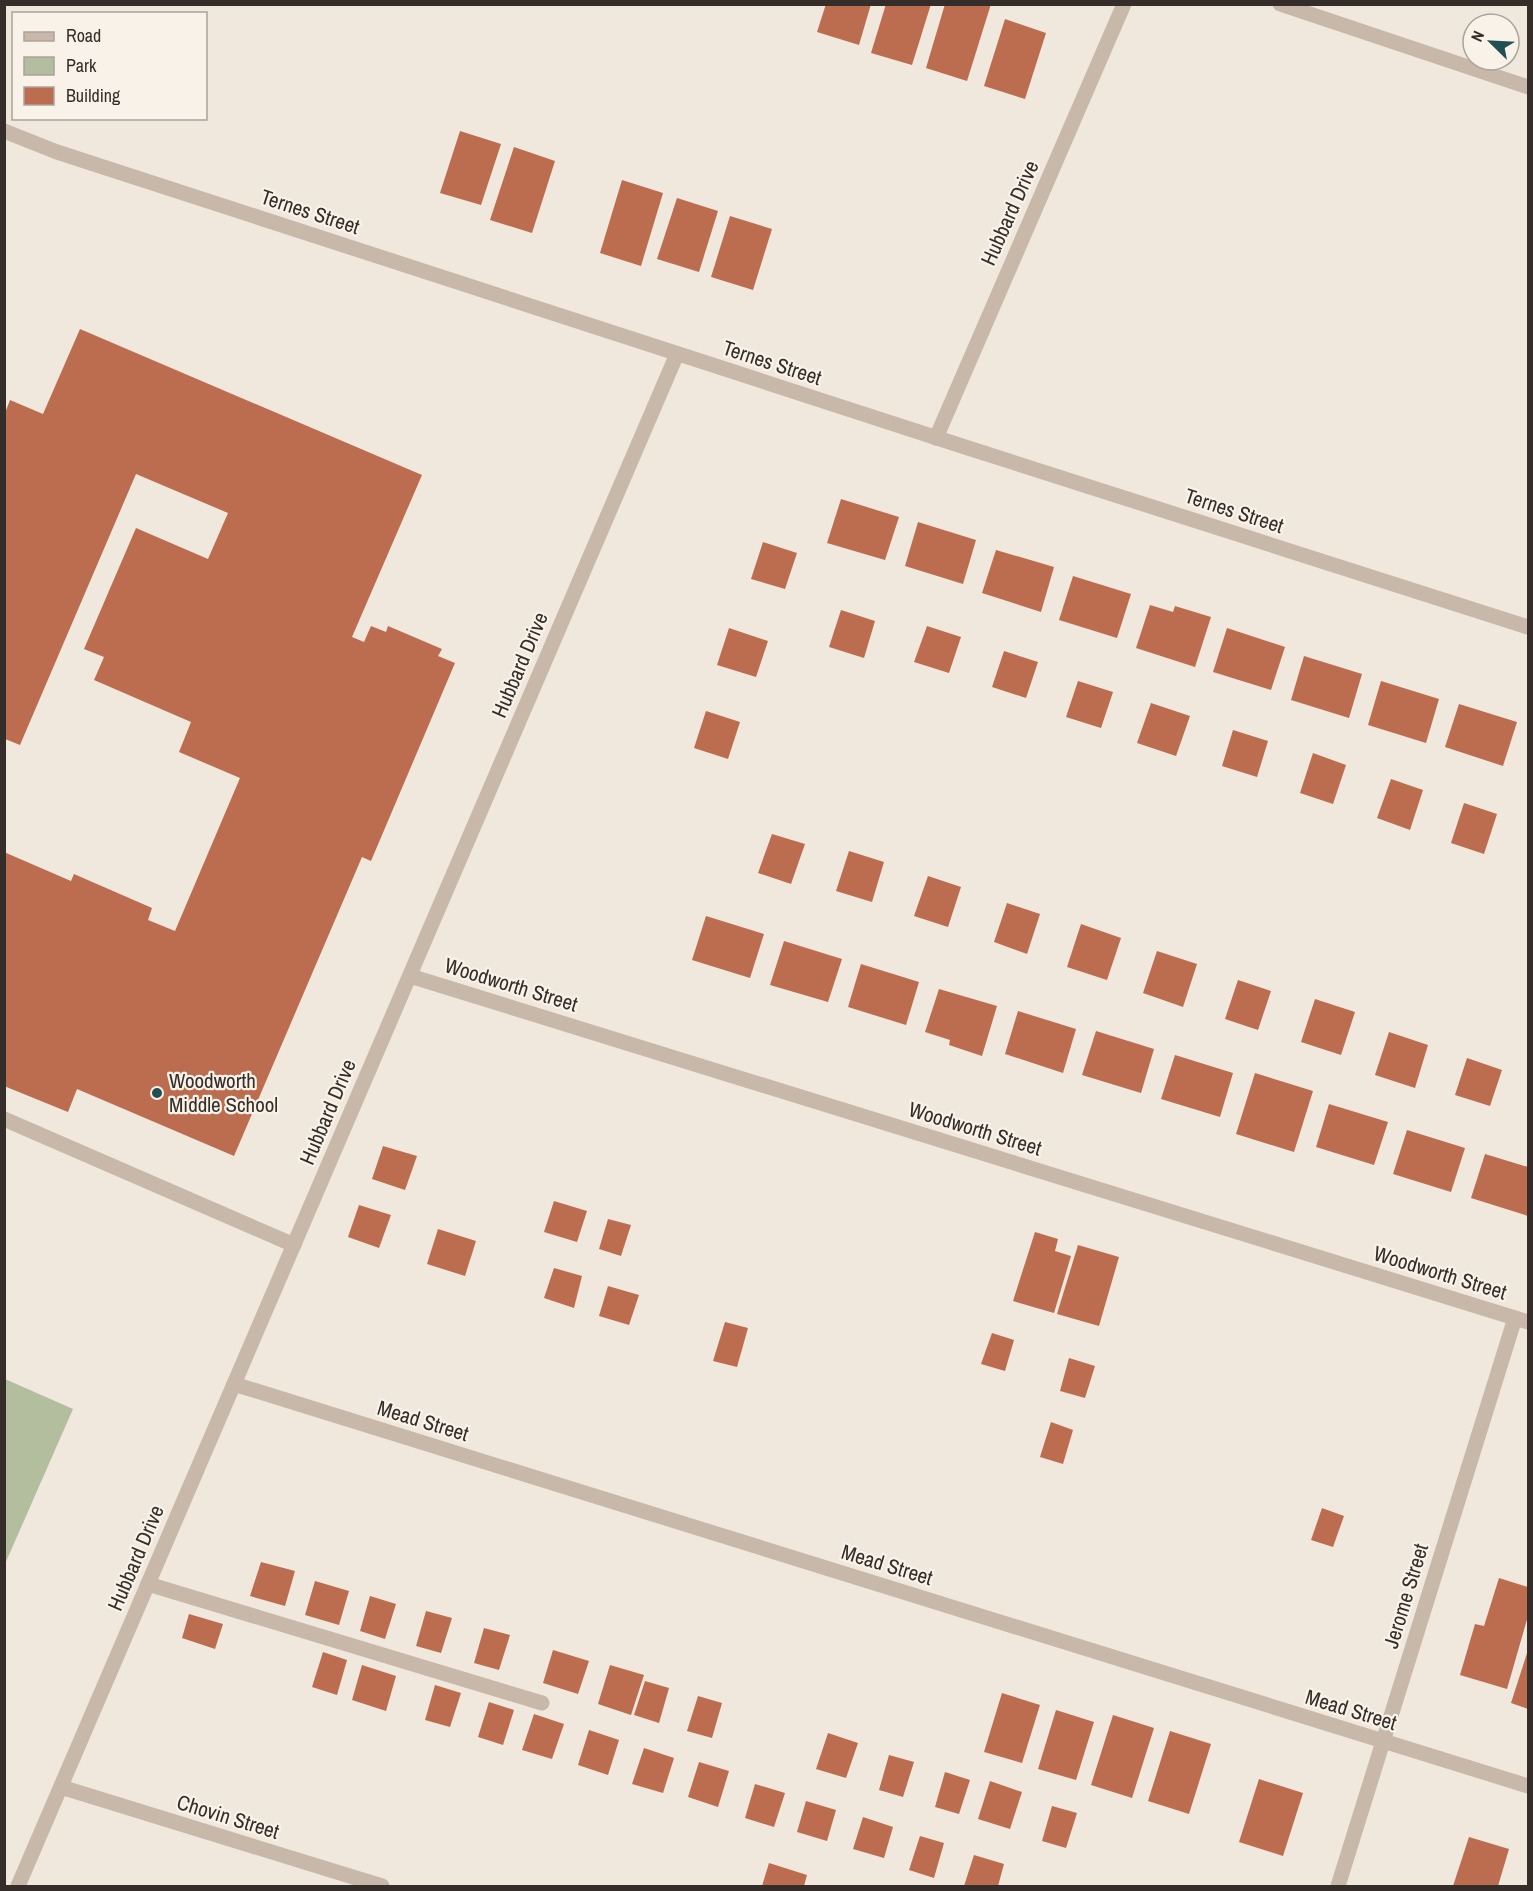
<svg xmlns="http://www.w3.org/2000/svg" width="1533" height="1891" font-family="'Archivo Narrow',sans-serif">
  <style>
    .green { fill: #b2be9e }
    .building { fill: #bc6d4f }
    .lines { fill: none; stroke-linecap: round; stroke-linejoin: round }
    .service { stroke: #c7b8aa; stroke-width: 15 }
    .minor { stroke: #c7b8aa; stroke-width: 15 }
    .tertiary { stroke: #c7b8aa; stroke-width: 15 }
    .poi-dot { fill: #224f54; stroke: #f8f2e9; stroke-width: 2 }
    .labels { text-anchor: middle; stroke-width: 4.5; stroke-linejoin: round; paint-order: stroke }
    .street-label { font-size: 21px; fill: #352d29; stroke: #f8f2e9 }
    .poi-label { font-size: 21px; fill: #352d29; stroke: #f8f2e9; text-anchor: start }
  </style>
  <rect width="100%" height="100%" fill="#f0e8dd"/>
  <polygon class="green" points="5,1379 73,1409 5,1564"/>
  <g class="building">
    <polygon points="826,4 871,4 859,45 817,32"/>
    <polygon points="886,4 931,4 912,65 871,53"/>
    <polygon points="945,4 991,4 967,81 926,68"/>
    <polygon points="1005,19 1046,33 1025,99 984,86"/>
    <polygon points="460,131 501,144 481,205 440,193"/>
    <polygon points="514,147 555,161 532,233 490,220"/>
    <polygon points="622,180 663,193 641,266 600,253"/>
    <polygon points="677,198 718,211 699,272 657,259"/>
    <polygon points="730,216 772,229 753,290 711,277"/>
    <polygon points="80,329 422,475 352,637 364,642 371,626 386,632 388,626 442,649 438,656 455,663 371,861 362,857 234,1156 77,1089 68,1112 4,1086 4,852 71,881 74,874 152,908 148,920 175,931 240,778 179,752 191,722 94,680 104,657 84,649 136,528 208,559 228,513 136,474 20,745 5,739 5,413 10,400 43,414"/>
    <polygon points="841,499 899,517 885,560 827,543"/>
    <polygon points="918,522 976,540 963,584 905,566"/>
    <polygon points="763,542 797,553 785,589 751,579"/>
    <polygon points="996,550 1054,567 1041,612 982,593"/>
    <polygon points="1073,576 1131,594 1117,638 1059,620"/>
    <polygon points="1150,605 1173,612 1175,606 1211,617 1195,667 1136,648"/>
    <polygon points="841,610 875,621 864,658 829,647"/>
    <polygon points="927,626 961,637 949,673 914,662"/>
    <polygon points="729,628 768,641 756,677 717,665"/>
    <polygon points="1227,628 1285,647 1271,690 1213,672"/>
    <polygon points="1004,651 1038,662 1026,698 992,687"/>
    <polygon points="1304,656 1362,674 1349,718 1291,700"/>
    <polygon points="1078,681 1113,692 1101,728 1066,717"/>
    <polygon points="1381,681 1439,699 1426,743 1368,725"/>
    <polygon points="1151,703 1190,716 1176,756 1137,743"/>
    <polygon points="1459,704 1517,722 1503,766 1445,747"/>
    <polygon points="706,711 740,722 728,759 694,748"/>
    <polygon points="1233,730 1268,741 1257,777 1222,766"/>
    <polygon points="1313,753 1346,765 1333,804 1300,793"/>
    <polygon points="1391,779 1423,790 1410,830 1377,818"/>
    <polygon points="1464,803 1497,814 1484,854 1451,843"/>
    <polygon points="772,834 805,844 791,884 758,873"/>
    <polygon points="849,851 884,862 872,902 836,891"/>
    <polygon points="928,876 961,887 948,927 914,916"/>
    <polygon points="1007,903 1040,914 1027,954 994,942"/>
    <polygon points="706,916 764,934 750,978 692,960"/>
    <polygon points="1081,924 1121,938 1107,980 1067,967"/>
    <polygon points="784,941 842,959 828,1002 770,985"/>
    <polygon points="1157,951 1197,964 1183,1007 1143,993"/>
    <polygon points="861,964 919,982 906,1025 848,1007"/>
    <polygon points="1238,980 1271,991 1258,1030 1225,1019"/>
    <polygon points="939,989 997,1006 982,1056 949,1045 950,1040 925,1032"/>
    <polygon points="1315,999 1355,1012 1341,1055 1301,1042"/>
    <polygon points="1018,1011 1076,1029 1063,1073 1005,1054"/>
    <polygon points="1096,1031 1154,1049 1141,1093 1082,1075"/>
    <polygon points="1389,1032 1428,1045 1415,1088 1375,1075"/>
    <polygon points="1175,1055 1233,1073 1220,1117 1161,1099"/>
    <polygon points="1467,1058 1502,1070 1490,1106 1455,1095"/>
    <polygon points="1255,1073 1313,1091 1294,1152 1236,1134"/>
    <polygon points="1329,1104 1388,1122 1374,1165 1316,1147"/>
    <polygon points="1407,1130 1465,1148 1451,1192 1393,1174"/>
    <polygon points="383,1146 417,1156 405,1190 372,1179"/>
    <polygon points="1485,1154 1528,1167 1528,1216 1471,1198"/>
    <polygon points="554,1201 587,1211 577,1242 544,1232"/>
    <polygon points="359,1205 391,1215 379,1248 348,1237"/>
    <polygon points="608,1219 631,1225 621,1256 599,1249"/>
    <polygon points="438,1229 476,1241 465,1276 427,1264"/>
    <polygon points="1035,1232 1058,1239 1055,1251 1071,1256 1054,1313 1013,1301"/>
    <polygon points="1078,1245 1119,1257 1099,1326 1057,1314"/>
    <polygon points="554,1268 582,1276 574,1308 544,1298"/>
    <polygon points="608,1286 639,1295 629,1325 599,1316"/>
    <polygon points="725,1322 748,1328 737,1367 713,1361"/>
    <polygon points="992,1333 1014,1340 1005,1371 981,1364"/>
    <polygon points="1069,1358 1095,1366 1085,1398 1060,1391"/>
    <polygon points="1051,1422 1073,1430 1063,1464 1040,1457"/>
    <polygon points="1322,1508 1344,1516 1333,1547 1311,1540"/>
    <polygon points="261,1562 295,1571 285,1606 250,1596"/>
    <polygon points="1499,1578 1528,1587 1528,1616 1507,1689 1460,1675 1475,1624 1484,1626"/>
    <polygon points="315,1581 349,1591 339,1625 305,1615"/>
    <polygon points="370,1596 396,1604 385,1639 360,1631"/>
    <polygon points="426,1611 452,1618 441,1653 416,1646"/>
    <polygon points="189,1614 223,1624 215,1649 182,1638"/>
    <polygon points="484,1628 510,1635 499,1670 474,1663"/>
    <polygon points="553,1650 589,1661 578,1694 543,1683"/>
    <polygon points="1528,1650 1528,1709 1511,1703"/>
    <polygon points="323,1652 347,1660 337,1695 312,1687"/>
    <polygon points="362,1665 396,1676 386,1711 352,1700"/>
    <polygon points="610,1665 644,1675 631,1715 598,1704"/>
    <polygon points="645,1681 669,1688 659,1723 634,1715"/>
    <polygon points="435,1685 461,1693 450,1727 425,1720"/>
    <polygon points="1002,1693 1040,1705 1022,1763 984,1752"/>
    <polygon points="698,1696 722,1703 712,1738 687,1731"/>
    <polygon points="489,1702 514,1710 503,1745 478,1737"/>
    <polygon points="1056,1710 1094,1722 1076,1780 1038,1769"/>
    <polygon points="534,1714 564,1724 552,1759 522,1750"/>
    <polygon points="1113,1715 1154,1728 1132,1798 1091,1785"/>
    <polygon points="589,1730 619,1740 608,1775 578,1765"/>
    <polygon points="1170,1731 1211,1744 1189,1814 1148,1801"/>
    <polygon points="828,1733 858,1743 846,1778 816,1769"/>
    <polygon points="644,1748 674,1758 663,1793 632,1784"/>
    <polygon points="889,1755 914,1762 903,1797 879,1790"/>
    <polygon points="699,1762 729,1771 718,1807 688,1797"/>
    <polygon points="945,1772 970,1780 959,1814 935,1807"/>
    <polygon points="1259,1779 1303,1793 1283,1856 1239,1842"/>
    <polygon points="990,1781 1022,1792 1010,1829 978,1819"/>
    <polygon points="755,1784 785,1793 774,1827 745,1818"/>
    <polygon points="806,1801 836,1810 827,1841 797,1832"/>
    <polygon points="1052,1806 1077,1813 1066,1848 1042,1841"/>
    <polygon points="863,1817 893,1827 884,1858 853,1849"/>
    <polygon points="920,1836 944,1843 934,1878 909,1870"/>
    <polygon points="1469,1837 1509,1849 1498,1886 1453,1886"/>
    <polygon points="974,1855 1004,1864 998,1886 964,1886"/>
    <polygon points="769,1863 807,1875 804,1886 762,1886"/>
  </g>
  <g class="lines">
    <g class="service">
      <polyline points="4,1119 294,1245"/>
      <polyline points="148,1584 542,1703"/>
    </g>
    <g class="minor">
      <polyline points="1280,4 1528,87"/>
      <polyline points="4,131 57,152 965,447 1528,627"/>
      <polyline points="936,438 1124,4"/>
      <polyline points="410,976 1528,1322"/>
      <polyline points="234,1384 1528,1786"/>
      <polyline points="61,1787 382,1886"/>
      <polyline points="1338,1886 1515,1318"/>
    </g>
    <polyline class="tertiary" points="18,1886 677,354"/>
  </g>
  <circle class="poi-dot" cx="157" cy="1093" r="6"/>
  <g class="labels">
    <g class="street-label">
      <text transform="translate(310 212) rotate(18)" y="7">Ternes Street</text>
      <text transform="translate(1010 213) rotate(-66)" y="7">Hubbard Drive</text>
      <text transform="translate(772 363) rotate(18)" y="7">Ternes Street</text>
      <text transform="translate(1234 511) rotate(18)" y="7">Ternes Street</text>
      <text transform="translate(520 665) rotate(-67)" y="7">Hubbard Drive</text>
      <text transform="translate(511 985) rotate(17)" y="7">Woodworth Street</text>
      <text transform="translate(328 1112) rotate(-67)" y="7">Hubbard Drive</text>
      <text transform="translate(975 1129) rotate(17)" y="7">Woodworth Street</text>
      <text transform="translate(1440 1273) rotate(17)" y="7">Woodworth Street</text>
      <text transform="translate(423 1421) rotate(17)" y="7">Mead Street</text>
      <text transform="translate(136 1558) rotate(-67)" y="7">Hubbard Drive</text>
      <text transform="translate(887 1565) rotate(17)" y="7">Mead Street</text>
      <text transform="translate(1406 1596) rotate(-73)" y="7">Jerome Street</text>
      <text transform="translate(1351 1710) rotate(17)" y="7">Mead Street</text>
      <text transform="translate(228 1817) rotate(17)" y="7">Chovin Street</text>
    </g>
    <g class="poi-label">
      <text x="169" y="1088">Woodworth<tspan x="169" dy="24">Middle School</tspan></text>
    </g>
  </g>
  <rect width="1533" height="1891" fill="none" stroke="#352d29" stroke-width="12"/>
  <rect x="12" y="12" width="195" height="108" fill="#f8f2e9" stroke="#aaa39c" stroke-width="1.5"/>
  <rect x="24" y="32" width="30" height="9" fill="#c7b8aa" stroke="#aaa39c" stroke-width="1.5"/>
  <text x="66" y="42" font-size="18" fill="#352d29">Road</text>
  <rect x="24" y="57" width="30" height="18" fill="#b2be9e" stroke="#aaa39c" stroke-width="1.5"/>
  <text x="66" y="72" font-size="18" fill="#352d29">Park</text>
  <rect x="24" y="87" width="30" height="18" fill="#bc6d4f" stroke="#aaa39c" stroke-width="1.5"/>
  <text x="66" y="102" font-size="18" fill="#352d29">Building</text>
  <g transform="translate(1491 42) rotate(294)"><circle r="28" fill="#f8f2e9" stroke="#aaa39c" stroke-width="1.5"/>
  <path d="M0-4.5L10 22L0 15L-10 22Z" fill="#224f54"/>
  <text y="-9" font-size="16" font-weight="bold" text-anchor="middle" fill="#352d29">N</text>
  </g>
</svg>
